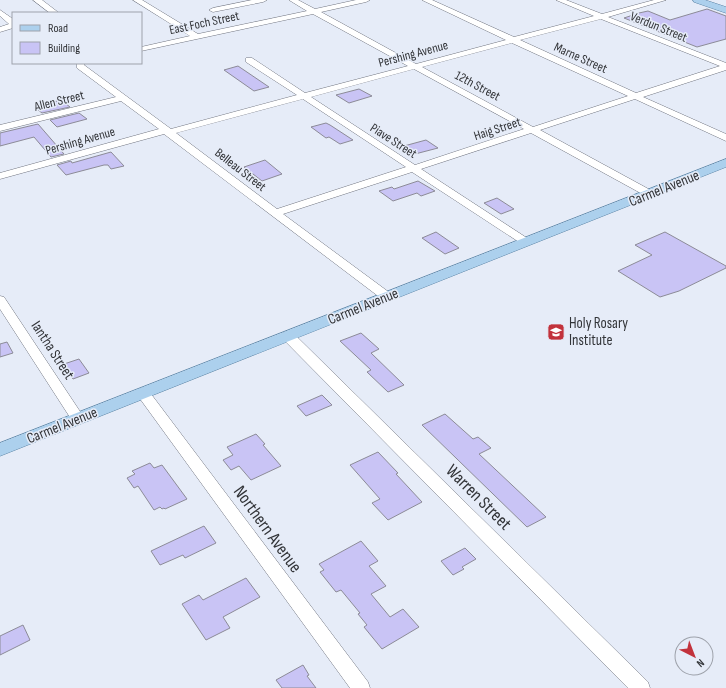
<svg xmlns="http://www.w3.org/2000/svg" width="726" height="688" font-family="'Sofia Sans Condensed',sans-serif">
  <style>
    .building { fill: #c9c4f5; stroke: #8c8b97 }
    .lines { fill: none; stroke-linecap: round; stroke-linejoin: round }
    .minor-casing { stroke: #717580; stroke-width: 1 }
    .major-casing { stroke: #5d85a6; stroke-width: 1 }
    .minor { fill: #fff; fill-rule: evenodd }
    .major { fill: #acd0ed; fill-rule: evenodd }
    .labels { text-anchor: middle; stroke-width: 3; stroke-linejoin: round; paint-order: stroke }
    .far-street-label { font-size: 13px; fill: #323438; stroke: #e6ecf8 }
    .street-label { font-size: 15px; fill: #323438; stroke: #e6ecf8 }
    .poi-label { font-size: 15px; fill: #323438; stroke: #e6ecf8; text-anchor: start }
    .near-street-label { font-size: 18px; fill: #323438; stroke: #e6ecf8 }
  </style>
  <rect width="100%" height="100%" fill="#e6ecf8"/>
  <g class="building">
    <polygon points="707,9 726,16 726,39 697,47 624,18 639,13 648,11 670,20"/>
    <polygon points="238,66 269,87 254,91 224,70"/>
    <polygon points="359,89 372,96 349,103 336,95"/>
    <polygon points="61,100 70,107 42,113 34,107"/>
    <polygon points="79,113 87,119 57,127 50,120"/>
    <polygon points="326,123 330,125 353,140 340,144 329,137 326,138 311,127"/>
    <polygon points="38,124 64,154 51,157 34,137 0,146 0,133"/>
    <polygon points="426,140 438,148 415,154 404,146"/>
    <polygon points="111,152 124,166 111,169 108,165 104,165 66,175 57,165 71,161 72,163"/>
    <polygon points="265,160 282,174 262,181 244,167"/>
    <polygon points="418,181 435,191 421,196 417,193 393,201 379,191 392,187 394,189"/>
    <polygon points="497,198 514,209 501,214 484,203"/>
    <polygon points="436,232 459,248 445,254 422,238"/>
    <polygon points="665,232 726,266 726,268 679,291 660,297 618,271 652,255 635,245"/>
    <polygon points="361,333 379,349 371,353 404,385 388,392 367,372 371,370 340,341"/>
    <polygon points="7,342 13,353 0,357 0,344"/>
    <polygon points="79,359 89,373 73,379 64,364"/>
    <polygon points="322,395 332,405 306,416 297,406"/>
    <polygon points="445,414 473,439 478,437 491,448 479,454 546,517 527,527 422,425"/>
    <polygon points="256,434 265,444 263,445 281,466 251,480 239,466 231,470 223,460 233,455 227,447"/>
    <polygon points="378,452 398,473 396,474 422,502 388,520 372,503 380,499 350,465"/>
    <polygon points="150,463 154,468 162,465 187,499 165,509 164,508 162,509 160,507 154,510 138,486 134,488 127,478 135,474 132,471"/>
    <polygon points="204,526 216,543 185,558 183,555 160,565 151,551"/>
    <polygon points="361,541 378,561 369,566 386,586 371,594 390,617 403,609 419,627 382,649 364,627 367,625 358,614 360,613 341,590 336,592 320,572 324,570 319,564"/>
    <polygon points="465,548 476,559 462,567 464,569 453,575 441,561"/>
    <polygon points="246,578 260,597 223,617 230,628 206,640 182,604 199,595 203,600"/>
    <polygon points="23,625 30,640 0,655 0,636"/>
    <polygon points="303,665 309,675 307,676 316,688 282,688 276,680"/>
  </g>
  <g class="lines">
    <g class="minor-casing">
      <g id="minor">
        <polygon points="33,0 42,0 59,13 50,13"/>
        <path d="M133 0H142L198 34 307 11 289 0H298L315 9 356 0H370L366 2 321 12 416 64 506 40 422 0H432L514 37 594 16 556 0H566L602 14 654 0H666L608 17 726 63V70L643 97 726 134V141L635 99 540 130 654 192 655 194 654 196H646L531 133 421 169 530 240 532 242 526 245 522 244 412 172 283 214 390 293 392 296 390 299H382L164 134 0 179V173L159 129 121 101 0 131V125L116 97 77 68V63H85L84 65 171 129 297 95 246 62V58H252L305 93 408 66 313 14 141 51V47L190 36ZM601 19 720 66 636 93 520 40ZM512 43 628 96 533 127 422 67ZM414 69 524 129 415 165 311 97ZM303 99 406 167 277 209 176 133Z"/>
        <polygon points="252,0 267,0 263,2 213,12 209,10 213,8"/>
        <polygon points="0,10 13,19 13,28 0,32 0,27 9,24 0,16"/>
        <polygon points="0,296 4,297 83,416 85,419 83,422 78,424 73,422 0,309"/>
        <polygon points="288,332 293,333 648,682 650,688 628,688 283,339 282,336 283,333"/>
        <polygon points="143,388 148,390 368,682 370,688 350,688 138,396 136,393 138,390"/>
      </g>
    </g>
    <g class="major-casing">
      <g id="major">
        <polygon points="693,0 705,0 726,7 726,13 694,2"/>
        <polygon points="726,159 726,167 0,456 0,443"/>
      </g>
    </g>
    <use href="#minor" class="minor"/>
    <use href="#major" class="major"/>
  </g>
  <defs>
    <g id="school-square" transform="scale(0.9)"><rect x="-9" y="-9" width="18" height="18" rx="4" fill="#c2323c" stroke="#e6ecf8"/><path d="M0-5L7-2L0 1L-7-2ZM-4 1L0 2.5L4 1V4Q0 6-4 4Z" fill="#fff"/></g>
  </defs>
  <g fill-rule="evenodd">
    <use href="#school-square" x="556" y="332"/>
  </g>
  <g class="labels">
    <g class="far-street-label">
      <text transform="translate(204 22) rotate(-12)" y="5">East Foch Street</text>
      <text transform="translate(659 26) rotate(22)" y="5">Verdun Street</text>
      <text transform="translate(413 53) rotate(-15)" y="5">Pershing Avenue</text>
      <text transform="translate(581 57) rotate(24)" y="5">Marne Street</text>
      <text transform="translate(478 85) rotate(28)" y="5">12th Street</text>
      <text transform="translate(59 100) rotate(-14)" y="5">Allen Street</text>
      <text transform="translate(497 128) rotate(-18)" y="5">Haig Street</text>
      <text transform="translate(80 140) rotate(-16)" y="5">Pershing Avenue</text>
      <text transform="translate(394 140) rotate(33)" y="5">Piave Street</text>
      <text transform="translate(241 169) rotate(38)" y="5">Belleau Street</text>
    </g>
    <g class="street-label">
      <text transform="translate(664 188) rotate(-22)" y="5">Carmel Avenue</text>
      <text transform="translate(363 306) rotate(-22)" y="5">Carmel Avenue</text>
      <text transform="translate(53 350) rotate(57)" y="5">Iantha Street</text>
      <text transform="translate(62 425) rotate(-22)" y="5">Carmel Avenue</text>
    </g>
    <g class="poi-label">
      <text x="569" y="328">Holy Rosary<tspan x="569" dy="17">Institute</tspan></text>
    </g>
    <g class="near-street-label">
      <text transform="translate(479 497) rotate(45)" y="6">Warren Street</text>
      <text transform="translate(268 529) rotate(54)" y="6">Northern Avenue</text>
    </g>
  </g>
  <rect x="12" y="12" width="130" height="52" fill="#e6ecf8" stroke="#9ea2ab"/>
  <rect x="20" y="25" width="20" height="6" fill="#acd0ed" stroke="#9ea2ab"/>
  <text x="48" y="32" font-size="12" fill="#323438">Road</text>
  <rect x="20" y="42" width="20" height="12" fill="#c9c4f5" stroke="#9ea2ab"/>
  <text x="48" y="52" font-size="12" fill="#323438">Building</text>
  <g transform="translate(694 656) rotate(138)"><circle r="19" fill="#e6ecf8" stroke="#9ea2ab"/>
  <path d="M0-3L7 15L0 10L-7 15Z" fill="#c2323c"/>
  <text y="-6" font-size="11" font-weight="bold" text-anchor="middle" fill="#323438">N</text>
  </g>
</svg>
